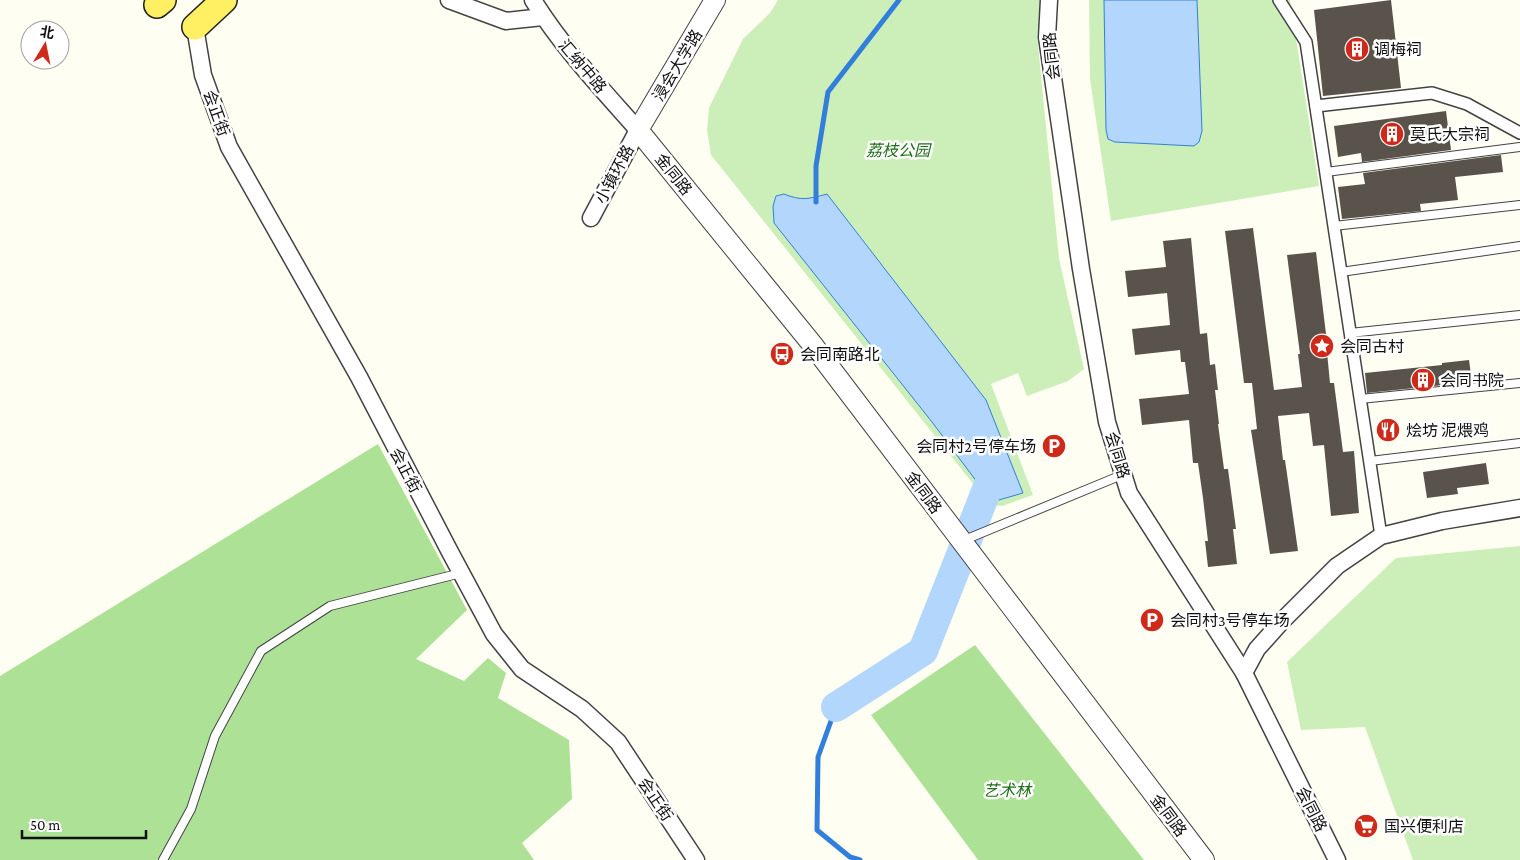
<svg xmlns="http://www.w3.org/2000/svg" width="1520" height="860" font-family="'Crimson Pro','Noto Sans SC',serif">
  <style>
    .green { fill: #cceeb8 }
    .forest { fill: #ade195 }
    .water { fill: #b2d6fc; stroke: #327fdb }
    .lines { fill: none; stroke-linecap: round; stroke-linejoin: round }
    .stream { stroke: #327fdb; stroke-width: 5 }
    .river { stroke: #b2d6fc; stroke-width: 30 }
    .building { fill: #5a534b }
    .service-casing { stroke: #434343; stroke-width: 10 }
    .pedestrian-casing { stroke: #434343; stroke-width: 14 }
    .minor-casing { stroke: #434343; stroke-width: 19 }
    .tertiary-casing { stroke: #434343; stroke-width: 22 }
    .primary-casing { stroke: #212121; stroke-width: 28 }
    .service { stroke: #fff; stroke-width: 8 }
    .pedestrian { stroke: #fff; stroke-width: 11 }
    .minor { stroke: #fff; stroke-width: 16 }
    .tertiary { stroke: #fff; stroke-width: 20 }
    .primary { stroke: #ffef63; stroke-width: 25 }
    .labels { text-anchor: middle; stroke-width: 5; stroke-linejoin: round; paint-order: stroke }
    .poi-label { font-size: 16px; fill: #101010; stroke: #fff; text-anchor: start }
    .street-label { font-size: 16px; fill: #101010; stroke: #fff }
    .park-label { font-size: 16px; font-style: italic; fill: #1e7018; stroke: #fff }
  </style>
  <rect width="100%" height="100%" fill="#fffef3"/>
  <g class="green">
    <polygon points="778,0 1040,0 1037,35 1059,259 1084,369 1068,381 1027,396 1018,373 991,384 1033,495 1002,506 990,505 711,155 707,130 709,108 743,39 770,13"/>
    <polygon points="1089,0 1290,0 1319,186 1111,221 1090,79"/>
    <polygon points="1520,546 1520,860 1413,860 1365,727 1301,730 1287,662 1396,558"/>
  </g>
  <g class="forest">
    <polygon points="378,444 467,610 416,659 464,681 488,658 506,673 498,698 569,740 572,799 522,843 534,860 0,860 0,676"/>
    <polygon points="975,645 1144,860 978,860 871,715"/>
  </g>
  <g class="water">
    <polygon points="1104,0 1197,0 1202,131 1199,142 1194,146 1115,142 1108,139 1106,130"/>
    <path d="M784 194C801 201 809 199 827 194L986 400 1023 493 992 502 932 422 774 223 773 206 776 196Z"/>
  </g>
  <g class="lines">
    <g class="stream">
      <polyline points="816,202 816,166 828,92 899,0"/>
      <polyline points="836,707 818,757 817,830 850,857 860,860"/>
    </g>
    <polyline class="river" points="836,707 923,651 993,474 984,456"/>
  </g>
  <g class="building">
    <polygon points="1391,0 1401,88 1323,96 1314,10"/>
    <polygon points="1446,111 1451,150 1362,162 1361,153 1338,157 1334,126"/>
    <polygon points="1501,155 1503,172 1455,177 1458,200 1420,204 1421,211 1342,219 1338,187 1365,184 1363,173"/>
    <polygon points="1253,228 1274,390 1302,387 1298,354 1300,354 1287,255 1316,252 1327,342 1326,342 1330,383 1334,383 1343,452 1354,451 1359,513 1331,516 1324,445 1313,446 1309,413 1278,416 1283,460 1285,460 1298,551 1270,554 1251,430 1257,429 1252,383 1244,383 1225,231"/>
    <polygon points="1191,238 1200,334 1207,333 1210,365 1215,364 1218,390 1215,390 1219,424 1218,424 1224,469 1228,469 1236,529 1233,529 1237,564 1208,567 1205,541 1208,541 1203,498 1198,463 1193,463 1189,420 1142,425 1139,399 1189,394 1185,362 1181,362 1180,350 1135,355 1132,329 1170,325 1167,293 1128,297 1125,271 1166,267 1163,241"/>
    <polygon points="1469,360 1472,382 1367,393 1365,373 1442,365 1442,363"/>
    <polygon points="1486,463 1489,484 1457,488 1458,494 1427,498 1423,472"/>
  </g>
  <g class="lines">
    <g class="service-casing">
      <g id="service">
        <polyline points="1326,172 1520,147"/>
        <polyline points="1334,226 1520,205"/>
        <polyline points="1341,272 1520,246"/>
        <polyline points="1350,333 1520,315"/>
        <polyline points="1360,399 1520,383"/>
        <polyline points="1370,461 1520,443"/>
        <polyline points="962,541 1117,477"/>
        <polyline points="163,860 191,809 215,736 261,651 330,606 461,573"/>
      </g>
    </g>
    <g class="pedestrian-casing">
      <g id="pedestrian">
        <polyline points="1279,0 1306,42 1381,536"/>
        <polyline points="1316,106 1432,93 1467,104 1520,133"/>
      </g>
    </g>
    <g class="minor-casing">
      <g id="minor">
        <polyline points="449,0 506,21 543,17"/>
        <path d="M533 0C562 47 601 88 638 130L591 218"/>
        <polyline points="1049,0 1047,37 1081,269 1107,422 1129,493 1244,673 1337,860"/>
        <polyline points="195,27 203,75 229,147 359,377 450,552 494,634 522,669 582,709 618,742 696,860"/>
        <polyline points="1244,673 1257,649 1283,620 1337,566 1381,536 1442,521 1520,508"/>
      </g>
    </g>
    <g class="tertiary-casing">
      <polyline id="tertiary" points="715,0 638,130 812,344 1204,860"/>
    </g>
    <g class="primary-casing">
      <g id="primary">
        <polyline points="157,5 163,0"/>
        <polyline points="195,27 224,0"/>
      </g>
    </g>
    <use href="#service" class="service"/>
    <use href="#pedestrian" class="pedestrian"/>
    <use href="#minor" class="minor"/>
    <use href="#tertiary" class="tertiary"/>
    <use href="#primary" class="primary"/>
  </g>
  <defs>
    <g id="building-disc" transform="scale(1.25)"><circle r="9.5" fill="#cf2a19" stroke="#fff"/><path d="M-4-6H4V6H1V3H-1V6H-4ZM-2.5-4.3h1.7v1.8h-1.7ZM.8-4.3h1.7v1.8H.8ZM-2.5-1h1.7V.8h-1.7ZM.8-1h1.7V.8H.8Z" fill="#fff"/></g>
    <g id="sight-disc" transform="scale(1.25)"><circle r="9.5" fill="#cf2a19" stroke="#fff"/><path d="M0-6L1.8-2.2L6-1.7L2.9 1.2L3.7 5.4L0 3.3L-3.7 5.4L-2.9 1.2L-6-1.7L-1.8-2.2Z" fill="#fff"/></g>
    <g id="bus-disc" transform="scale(1.25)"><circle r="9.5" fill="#cf2a19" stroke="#fff"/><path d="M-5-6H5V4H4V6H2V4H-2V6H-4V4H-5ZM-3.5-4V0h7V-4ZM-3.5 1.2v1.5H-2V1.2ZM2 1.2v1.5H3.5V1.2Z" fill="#fff"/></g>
    <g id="restaurant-disc" transform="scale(1.25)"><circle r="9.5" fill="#cf2a19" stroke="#fff"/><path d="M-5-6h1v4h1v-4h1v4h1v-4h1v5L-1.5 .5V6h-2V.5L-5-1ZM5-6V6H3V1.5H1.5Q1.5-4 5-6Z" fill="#fff"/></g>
    <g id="parking-disc" transform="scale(1.25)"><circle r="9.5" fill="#cf2a19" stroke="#fff"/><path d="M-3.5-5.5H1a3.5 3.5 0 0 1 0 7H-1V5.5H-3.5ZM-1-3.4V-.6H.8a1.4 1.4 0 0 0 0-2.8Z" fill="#fff"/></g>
    <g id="supermarket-disc" transform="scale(1.25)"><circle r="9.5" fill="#cf2a19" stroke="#fff"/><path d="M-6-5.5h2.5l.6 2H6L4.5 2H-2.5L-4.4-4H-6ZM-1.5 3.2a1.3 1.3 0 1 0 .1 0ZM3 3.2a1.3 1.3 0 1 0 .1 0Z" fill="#fff"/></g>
  </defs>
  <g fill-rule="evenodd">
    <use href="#building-disc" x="1357" y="49"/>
    <use href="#building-disc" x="1392" y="134"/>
    <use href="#sight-disc" x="1322" y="346"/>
    <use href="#bus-disc" x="782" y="354"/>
    <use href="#building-disc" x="1423" y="380"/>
    <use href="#restaurant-disc" x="1388" y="430"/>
    <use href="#parking-disc" x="1054" y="446"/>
    <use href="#parking-disc" x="1152" y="620"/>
    <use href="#supermarket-disc" x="1366" y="826"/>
  </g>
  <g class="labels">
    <g class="poi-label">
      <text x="1374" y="55">调梅祠</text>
      <text x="1410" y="140">莫氏大宗祠</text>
      <text x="1340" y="352">会同古村</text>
      <text x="800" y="360">会同南路北</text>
      <text x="1440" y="386">会同书院</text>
      <text x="1406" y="436">烩坊 泥煨鸡</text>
      <text x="1036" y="452" text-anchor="end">会同村2号停车场</text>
      <text x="1170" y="626">会同村3号停车场</text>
      <text x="1384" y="832">国兴便利店</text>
    </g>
    <g class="street-label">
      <text transform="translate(1051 56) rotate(-96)" y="6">会同路</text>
      <text transform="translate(677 65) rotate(-59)" y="6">浸会大学路</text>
      <text transform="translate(583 66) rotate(50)" y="6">汇纳中路</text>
      <text transform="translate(217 113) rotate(70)" y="6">会正街</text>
      <text transform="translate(614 174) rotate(-62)" y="6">小镇环路</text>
      <text transform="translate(674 174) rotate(51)" y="6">金同路</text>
      <text transform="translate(1118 455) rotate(73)" y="6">会同路</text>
      <text transform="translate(406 470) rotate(62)" y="6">会正街</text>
      <text transform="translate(924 492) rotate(53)" y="6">金同路</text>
      <text transform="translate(656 799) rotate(56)" y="6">会正街</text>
      <text transform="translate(1312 809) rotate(63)" y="6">会同路</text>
      <text transform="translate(1169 815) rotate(53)" y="6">金同路</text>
    </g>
    <g class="park-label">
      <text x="898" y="156">荔枝公园</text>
      <text x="1007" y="796">艺术林</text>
    </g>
  </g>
  <g transform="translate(45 45) rotate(10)"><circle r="24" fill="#ffffff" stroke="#9f9f9f"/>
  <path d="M0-4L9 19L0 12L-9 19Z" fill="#cf2a19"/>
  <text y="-8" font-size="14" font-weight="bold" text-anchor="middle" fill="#101010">北</text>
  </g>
  <path d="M22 830v8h124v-8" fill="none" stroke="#101010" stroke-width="2.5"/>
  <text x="30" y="830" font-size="15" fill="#101010" stroke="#ffffff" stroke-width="4" paint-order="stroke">50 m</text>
</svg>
